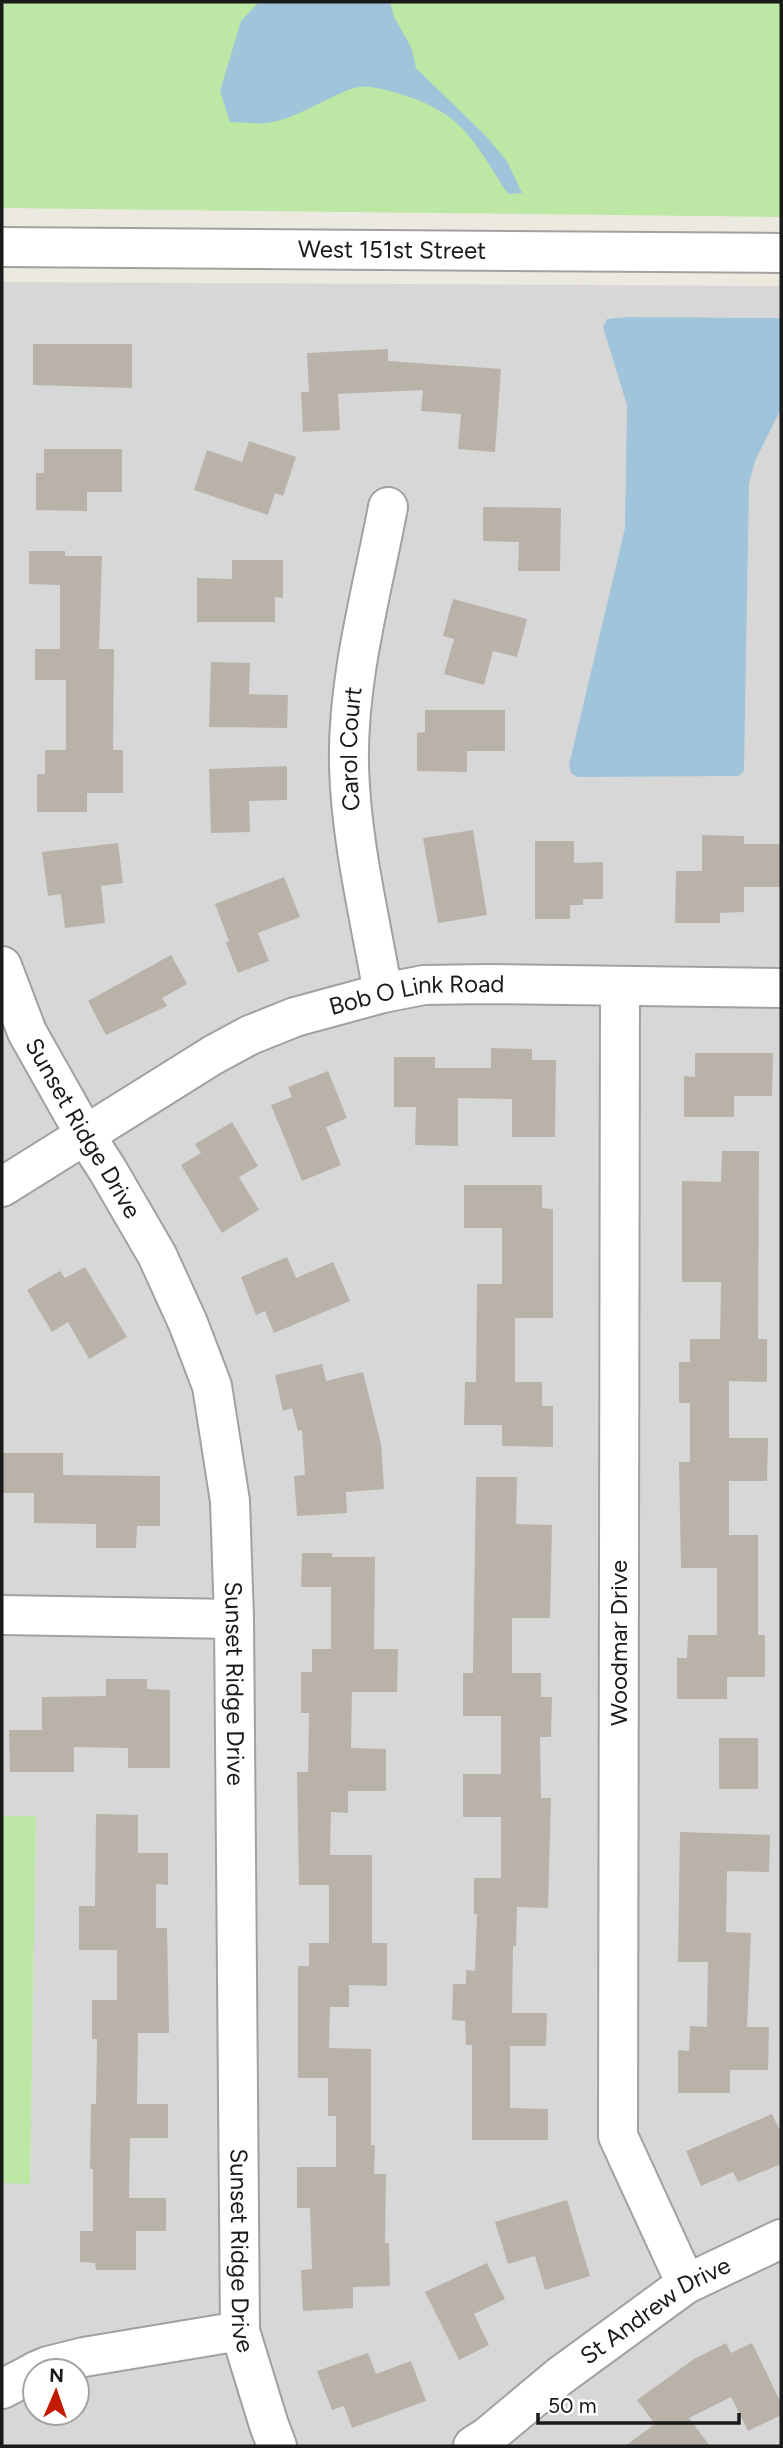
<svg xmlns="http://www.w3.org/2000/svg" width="783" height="2448" font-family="Figtree,sans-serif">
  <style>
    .residential { fill: #d8d7d7; fill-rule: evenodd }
    .grass { fill: #bde7a5 }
    .water { fill: #a0c5da }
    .building { fill: #b8b2a9 }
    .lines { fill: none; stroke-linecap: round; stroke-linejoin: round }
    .minor-casing { stroke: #a1a1a1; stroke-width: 42 }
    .minor { stroke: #fff; stroke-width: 38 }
    .labels { text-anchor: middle; stroke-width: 5; stroke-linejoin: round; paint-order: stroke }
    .street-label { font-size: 24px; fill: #1a1a1a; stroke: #fff }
  </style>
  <rect width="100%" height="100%" fill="#eceae0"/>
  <path class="residential" d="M2 282 781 286V2446H2V2183H30L36 1817 2 1816ZM35 2371H77V2413H35Z"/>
  <g class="grass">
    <polygon points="2,2 781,2 781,217 2,208"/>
    <polygon points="2,1816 36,1816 30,2184 2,2183"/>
  </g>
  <g class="water">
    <path d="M259 2H390L394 17 412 49 416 68 485 135 507 161 522 193 508 194C471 137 462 111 393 92 381 88 363 84 351 89 326 98 294 120 267 123 255 124 242 122 230 122L220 91 241 21Z"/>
    <polygon points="626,317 781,318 781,409 755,461 749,484 744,771 739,776 578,777 571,773 569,765 625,528 627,405 603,327 607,319"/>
  </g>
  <g class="building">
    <polygon points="33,344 132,344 132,388 33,385"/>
    <polygon points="388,349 388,361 501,369 495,452 458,449 461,414 421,411 423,390 338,394 340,430 303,432 301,392 309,392 307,353"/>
    <polygon points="249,441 296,457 283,496 275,493 268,515 194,490 207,450 242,462"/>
    <polygon points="44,449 122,449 122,492 87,492 87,511 36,510 36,473 44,473"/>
    <polygon points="483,507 561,508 560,571 518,571 519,542 483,541"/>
    <polygon points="29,551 65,551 65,556 102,556 99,649 114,649 113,750 123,750 123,793 87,793 87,812 37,812 37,774 45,774 45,750 66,750 66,680 35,680 35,649 60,649 60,585 29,584"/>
    <polygon points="232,560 283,560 283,598 275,597 275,622 197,622 197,578 232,579"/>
    <polygon points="453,599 527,619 517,657 493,651 484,685 444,674 454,639 443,636"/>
    <polygon points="211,662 250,663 249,694 288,695 287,728 209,727"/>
    <polygon points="425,710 505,710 505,751 467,751 467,772 417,771 417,733 425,732"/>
    <polygon points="287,766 287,800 249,801 250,832 211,833 209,769"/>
    <polygon points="473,830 487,915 438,923 423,838"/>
    <polygon points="702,835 744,836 744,844 781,844 781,887 744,887 744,912 720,913 720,923 675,923 676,871 702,871"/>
    <polygon points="535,841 574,841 574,863 603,862 603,899 583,899 583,905 570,905 570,919 535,919"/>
    <polygon points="118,843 123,883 101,886 105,923 65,928 61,894 48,896 42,852"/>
    <polygon points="284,877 300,917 258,933 269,961 238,973 226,943 229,941 215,904"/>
    <polygon points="171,955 187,984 162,998 167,1006 106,1035 88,1001"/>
    <polygon points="491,1048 532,1049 532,1060 556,1060 555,1137 512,1137 512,1099 458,1098 458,1146 415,1145 416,1107 394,1107 394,1057 435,1057 435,1068 491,1068"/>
    <polygon points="695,1053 773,1053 772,1096 734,1096 734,1117 684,1117 684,1076 695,1077"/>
    <polygon points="328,1071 347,1118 326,1127 341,1165 302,1181 271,1105 292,1097 288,1087"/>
    <polygon points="232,1122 258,1166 239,1177 259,1210 222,1233 181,1165 201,1153 195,1144"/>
    <polygon points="722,1151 759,1151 758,1339 767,1339 767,1382 729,1381 729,1438 768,1438 767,1481 729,1481 729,1535 758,1535 758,1635 765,1635 765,1677 727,1677 727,1699 677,1699 677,1658 687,1658 688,1635 717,1635 717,1568 681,1568 679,1462 690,1462 690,1403 679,1403 679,1362 690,1362 690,1339 720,1339 721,1282 682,1282 682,1181 721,1182"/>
    <polygon points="464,1185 542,1185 542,1208 553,1209 553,1318 515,1318 515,1382 542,1382 542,1406 553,1406 553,1447 502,1446 502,1425 464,1425 465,1382 476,1382 477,1284 502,1284 502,1228 464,1228"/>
    <polygon points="287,1257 296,1278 333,1262 350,1301 274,1333 265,1311 256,1315 241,1277"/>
    <polygon points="85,1267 127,1337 89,1359 68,1322 52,1332 27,1290 60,1271 65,1278"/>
    <polygon points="322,1364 326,1381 363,1372 381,1444 384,1489 346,1492 347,1513 297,1516 294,1476 305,1475 302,1430 298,1431 292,1408 283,1411 275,1375"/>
    <polygon points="2,1453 63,1453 63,1475 160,1476 160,1526 137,1526 136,1548 96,1548 96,1524 34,1523 34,1493 2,1493"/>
    <polygon points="476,1477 517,1477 516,1524 552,1525 550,1618 512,1618 512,1673 541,1673 541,1697 552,1697 551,1737 540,1737 541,1798 551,1798 548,1908 517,1907 516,1946 513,1946 512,2013 547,2013 546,2046 510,2046 510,2108 548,2109 548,2140 472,2140 472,2045 466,2045 465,2021 452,2020 453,1984 466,1984 466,1970 475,1971 477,1914 474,1914 474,1878 501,1878 501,1817 463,1817 463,1774 501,1774 501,1716 463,1716 463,1673 473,1673"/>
    <polygon points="302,1553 332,1553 332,1557 375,1557 374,1649 398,1649 397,1692 352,1692 351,1748 386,1749 386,1791 348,1791 348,1813 331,1812 330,1855 372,1855 372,1943 387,1943 387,1986 349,1985 349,2007 330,2007 329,2048 371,2049 371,2145 375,2145 374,2174 386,2174 385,2243 389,2243 390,2286 353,2287 353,2308 303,2311 301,2270 312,2269 310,2208 297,2208 297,2167 336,2167 336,2116 328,2116 328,2078 298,2078 298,1966 309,1966 309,1943 329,1943 329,1885 299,1885 297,1772 308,1772 309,1713 301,1713 301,1672 312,1672 312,1649 331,1649 331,1587 301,1587"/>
    <polygon points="106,1679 147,1679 147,1689 170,1690 170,1768 128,1768 128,1748 74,1747 74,1772 10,1772 9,1730 42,1730 42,1697 106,1696"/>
    <rect x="719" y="1738" width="39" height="51"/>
    <polygon points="96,1814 138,1815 138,1853 168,1853 168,1885 156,1884 156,1928 167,1928 169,2033 138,2033 137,2104 168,2104 168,2138 130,2138 129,2198 166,2198 166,2231 136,2231 136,2270 96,2270 95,2263 80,2262 80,2231 93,2231 93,2169 90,2169 91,2104 96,2104 97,2039 92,2039 92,2000 117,2000 117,1950 79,1950 79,1906 95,1906"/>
    <polygon points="680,1832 770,1835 769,1872 727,1871 726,1932 751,1933 747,2027 769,2027 768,2070 730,2070 730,2093 678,2093 678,2050 689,2051 690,2026 707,2027 708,1962 678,1962"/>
    <polygon points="772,2114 781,2133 781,2164 738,2182 733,2172 701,2186 686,2151"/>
    <polygon points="567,2200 590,2276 545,2290 535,2256 508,2264 495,2222"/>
    <polygon points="487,2263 505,2299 474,2314 489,2345 459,2360 425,2292"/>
    <polygon points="726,2343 731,2353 752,2343 781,2403 781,2415 748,2431 731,2397 689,2418 710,2446 625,2446 655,2424 637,2400 694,2359"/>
    <polygon points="368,2353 376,2374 411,2361 426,2401 352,2428 344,2406 332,2410 317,2371"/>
  </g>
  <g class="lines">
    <g class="minor-casing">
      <g id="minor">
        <path id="s1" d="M2 247 781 253"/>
        <path id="s2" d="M2 966 27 1032 85 1135 107 1169 157 1255 188 1323 212 1386 230 1501 234 1619 240 2331 269 2425 277 2446"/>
        <polyline points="620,987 618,2136 686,2284"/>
        <path id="s3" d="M383 993C370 918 351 842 349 766 347 679 372 592 388 507"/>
        <path id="s4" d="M2 1187 213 1055 250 1035 295 1017 383 993 424 985 487 984 781 988"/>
        <polyline points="2,1615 234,1619"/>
        <polyline points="36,2371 48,2366 84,2357 240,2331"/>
        <polyline points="2,2389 35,2372"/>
        <path id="s5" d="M473 2446 487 2437 560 2376 686 2284 781 2239"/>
      </g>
    </g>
    <use href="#minor" class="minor"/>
  </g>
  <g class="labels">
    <g class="street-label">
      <text dy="8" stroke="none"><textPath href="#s1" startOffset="390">West 151st Street</textPath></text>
      <text dy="8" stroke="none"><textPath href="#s3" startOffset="247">Carol Court</textPath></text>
      <text dy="8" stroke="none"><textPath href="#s4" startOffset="464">Bob O Link Road</textPath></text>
      <text dy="8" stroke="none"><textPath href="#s2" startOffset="182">Sunset Ridge Drive</textPath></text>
      <text transform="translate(619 1643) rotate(-90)" y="8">Woodmar Drive</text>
      <text dy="8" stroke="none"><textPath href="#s2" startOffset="770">Sunset Ridge Drive</textPath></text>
      <text dy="8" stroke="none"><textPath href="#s2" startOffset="1337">Sunset Ridge Drive</textPath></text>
      <text dy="8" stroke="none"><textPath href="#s5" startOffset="228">St Andrew Drive</textPath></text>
    </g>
  </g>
  <rect width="783" height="2448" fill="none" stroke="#1a1a1a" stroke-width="7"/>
  <g transform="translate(56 2392) rotate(2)"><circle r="33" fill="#ffffff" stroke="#a3a3a3" stroke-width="2"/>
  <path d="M0-5L12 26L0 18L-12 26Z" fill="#c21b02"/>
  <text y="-10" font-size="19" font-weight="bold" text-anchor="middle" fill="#1a1a1a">N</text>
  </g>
  <path d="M538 2413v10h201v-10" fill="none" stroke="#1a1a1a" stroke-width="3.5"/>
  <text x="548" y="2413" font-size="21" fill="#1a1a1a" stroke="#ffffff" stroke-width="5" paint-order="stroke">50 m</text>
</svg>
